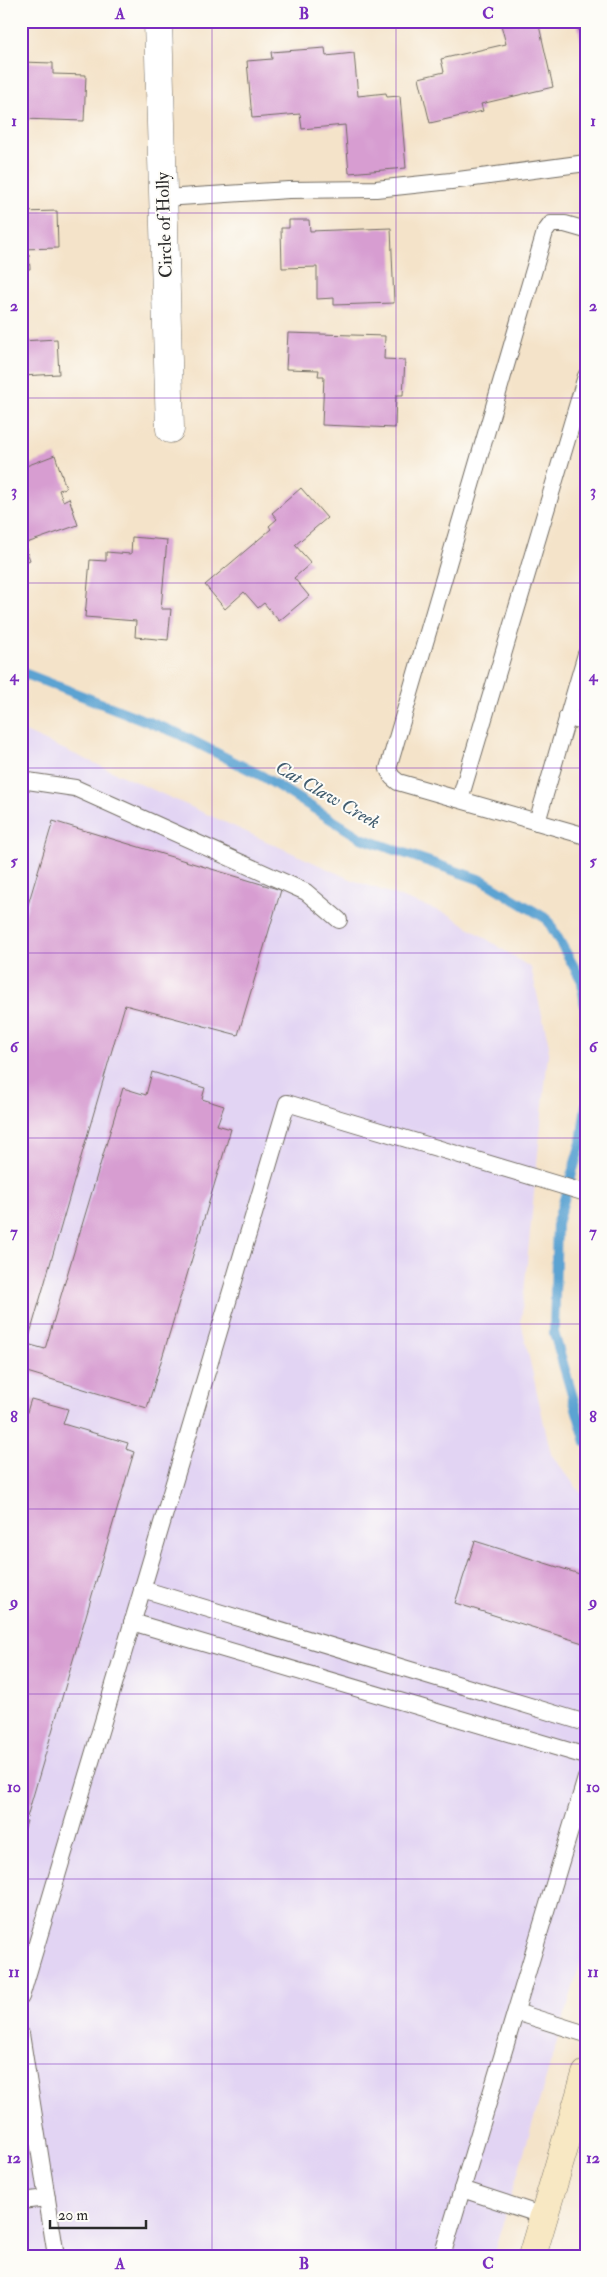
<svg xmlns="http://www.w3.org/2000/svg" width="607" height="2277" font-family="'IM FELL Double Pica',serif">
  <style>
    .built { fill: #e2d4f3 }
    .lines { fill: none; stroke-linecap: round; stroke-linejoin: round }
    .stream { stroke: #5ca3d2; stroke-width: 10 }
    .building { fill: #d79dd1 }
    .service-casing { stroke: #716b62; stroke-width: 18 }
    .minor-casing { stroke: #716b62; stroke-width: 29 }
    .secondary-casing { stroke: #716b62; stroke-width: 29 }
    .service { stroke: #fff; stroke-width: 16 }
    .minor { stroke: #fff; stroke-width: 28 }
    .secondary { stroke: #f8e8c3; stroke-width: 28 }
    .grid { fill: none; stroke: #7b2cbf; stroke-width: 1; stroke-opacity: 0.55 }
    .labels { text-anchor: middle; stroke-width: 4; stroke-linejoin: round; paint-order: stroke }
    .street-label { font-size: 18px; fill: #2b2b2b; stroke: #fdfcf7 }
    .water-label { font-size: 19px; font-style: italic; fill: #3f5b6e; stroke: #fdfcf7 }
    .neatline { fill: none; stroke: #7b2cbf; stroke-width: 2 }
    .grid-label { font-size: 16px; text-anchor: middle; font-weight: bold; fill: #7b2cbf }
  </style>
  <rect width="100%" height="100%" fill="#fdfcf7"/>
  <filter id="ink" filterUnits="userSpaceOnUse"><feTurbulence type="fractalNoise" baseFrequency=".02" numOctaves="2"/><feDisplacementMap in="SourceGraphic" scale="10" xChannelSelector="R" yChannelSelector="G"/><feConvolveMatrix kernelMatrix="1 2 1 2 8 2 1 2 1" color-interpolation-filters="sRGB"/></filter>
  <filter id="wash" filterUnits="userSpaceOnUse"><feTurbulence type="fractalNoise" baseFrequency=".0096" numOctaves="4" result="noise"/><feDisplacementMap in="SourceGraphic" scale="20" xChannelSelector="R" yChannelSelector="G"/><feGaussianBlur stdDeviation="1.12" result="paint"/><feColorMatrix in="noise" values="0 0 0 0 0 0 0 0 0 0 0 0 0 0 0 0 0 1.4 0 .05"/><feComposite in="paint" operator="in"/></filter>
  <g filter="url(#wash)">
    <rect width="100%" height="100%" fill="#f4e3c9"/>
    <polygon class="built" points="21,730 350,879 450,915 531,968 549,1045 521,1322 551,1454 586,1500 586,1944 493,2256 21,2256"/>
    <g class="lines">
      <g class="stream">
        <polyline points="21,672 177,733 262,776 361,838 484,881 547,919 582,981 586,1015"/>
        <polyline points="586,1106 581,1143 557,1223 554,1333 586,1442"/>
      </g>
    </g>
    <g id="blocks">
      <g class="building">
        <polygon points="500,21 538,21 553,87 481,104 483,111 430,123 419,78 444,72 441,59 506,44"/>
        <polygon points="577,21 586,21 586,51 583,52"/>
        <polygon points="325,48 326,56 354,53 358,96 386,93 387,97 400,96 406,168 349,173 345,125 302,129 300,114 252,118 247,61 272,59 271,52"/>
        <polygon points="21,62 53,63 53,74 86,75 84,121 21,119"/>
        <polygon points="57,211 58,248 21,249 21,212"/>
        <polygon points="289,220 309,220 310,231 391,228 394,303 334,305 334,298 317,299 317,267 282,268 281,228 289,228"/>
        <polygon points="29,255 30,269 24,269 25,301 21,302 21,256"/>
        <polygon points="288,333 385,336 384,359 405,360 403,395 396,395 395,428 322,425 324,376 318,376 319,370 286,369"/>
        <polygon points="57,339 59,374 21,376 21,341"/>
        <polygon points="21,397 23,397 24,422 21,422"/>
        <polygon points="55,455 66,488 59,490 63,501 69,498 78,525 24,544 30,560 21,564 21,468"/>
        <polygon points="301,488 327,518 295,545 311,563 294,578 309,596 279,621 264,603 258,608 244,592 225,609 205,585 271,529 269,526 277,519 272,513"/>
        <polygon points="132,537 167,540 161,609 171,609 168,640 135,637 136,621 85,617 90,560 106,561 106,552 131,554"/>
        <polygon points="53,821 281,890 238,1035 125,1005 27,1344 45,1349 123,1088 146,1095 152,1072 205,1088 202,1099 224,1106 217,1125 231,1129 147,1408 27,1372 21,1388 21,928"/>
        <polygon points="31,1399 68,1409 63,1424 128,1443 126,1449 134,1452 27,1817 21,1815 21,1431"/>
        <polygon points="475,1541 586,1576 586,1644 455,1603"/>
        <polygon points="21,1820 27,1821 22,1837 21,1837"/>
      </g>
    </g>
  </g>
  <g filter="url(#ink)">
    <use href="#blocks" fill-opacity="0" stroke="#716b62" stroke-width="1"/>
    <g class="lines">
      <g class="service-casing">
        <g id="service">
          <polyline points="164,198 289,190 376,189 451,181 586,163"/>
          <polyline points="586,230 565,224 551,224 545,232 388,769 392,777 398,782 586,836"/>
          <polyline points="567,717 586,723"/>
          <polyline points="21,780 75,788 306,892 339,920"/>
          <polyline points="460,799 586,376"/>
          <polyline points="537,822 586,654"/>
          <polyline points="142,1589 586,1723"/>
          <polyline points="132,1622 586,1756"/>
          <polyline points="21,1997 287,1103 586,1193"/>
          <polyline points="516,2012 586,2034"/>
          <polyline points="21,2034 56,2256"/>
          <polyline points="462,2189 544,2216"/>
          <polyline points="21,2201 47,2198"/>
          <polyline points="442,2256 586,1778"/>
        </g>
      </g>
      <g class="minor-casing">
        <polyline id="minor" points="158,21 170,429"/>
      </g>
      <g class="secondary-casing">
        <polyline id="secondary" points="532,2256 586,2074"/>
      </g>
      <use href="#service" class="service"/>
      <use href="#minor" class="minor"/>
      <use href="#secondary" class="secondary"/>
    </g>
  </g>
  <path class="grid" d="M212 21V2256M396 21V2256M21 213H586M21 398H586M21 583H586M21 768H586M21 953H586M21 1138H586M21 1324H586M21 1509H586M21 1694H586M21 1879H586M21 2064H586"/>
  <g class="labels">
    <g class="street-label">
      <text transform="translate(164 225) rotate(-92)" y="6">Circle of Holly</text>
    </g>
    <g class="water-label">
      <text transform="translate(328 794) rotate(30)" y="7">Cat Claw Creek</text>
    </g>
  </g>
  <rect width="607" height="2277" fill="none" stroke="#fdfcf7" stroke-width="55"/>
  <path d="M50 2220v8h96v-8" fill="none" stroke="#2b2b2b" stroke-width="2.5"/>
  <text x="58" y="2220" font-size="15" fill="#2b2b2b" stroke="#fdfcf7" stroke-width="4" paint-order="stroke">20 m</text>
  <rect x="28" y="28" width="552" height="2222" class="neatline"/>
  <g class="grid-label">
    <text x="120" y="19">A</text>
    <text x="304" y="19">B</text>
    <text x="488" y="19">C</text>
    <text x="14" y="126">1</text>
    <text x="593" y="126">1</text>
    <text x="14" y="311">2</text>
    <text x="593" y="311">2</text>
    <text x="14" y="496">3</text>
    <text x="593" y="496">3</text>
    <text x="14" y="681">4</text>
    <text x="593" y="681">4</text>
    <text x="14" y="866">5</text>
    <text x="593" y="866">5</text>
    <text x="14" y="1052">6</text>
    <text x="593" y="1052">6</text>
    <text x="14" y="1237">7</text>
    <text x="593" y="1237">7</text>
    <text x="14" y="1422">8</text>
    <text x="593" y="1422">8</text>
    <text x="14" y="1607">9</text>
    <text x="593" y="1607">9</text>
    <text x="14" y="1792">10</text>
    <text x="593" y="1792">10</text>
    <text x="14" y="1977">11</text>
    <text x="593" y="1977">11</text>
    <text x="14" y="2163">12</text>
    <text x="593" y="2163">12</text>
    <text x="120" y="2269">A</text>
    <text x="304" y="2269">B</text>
    <text x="488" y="2269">C</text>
  </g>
</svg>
